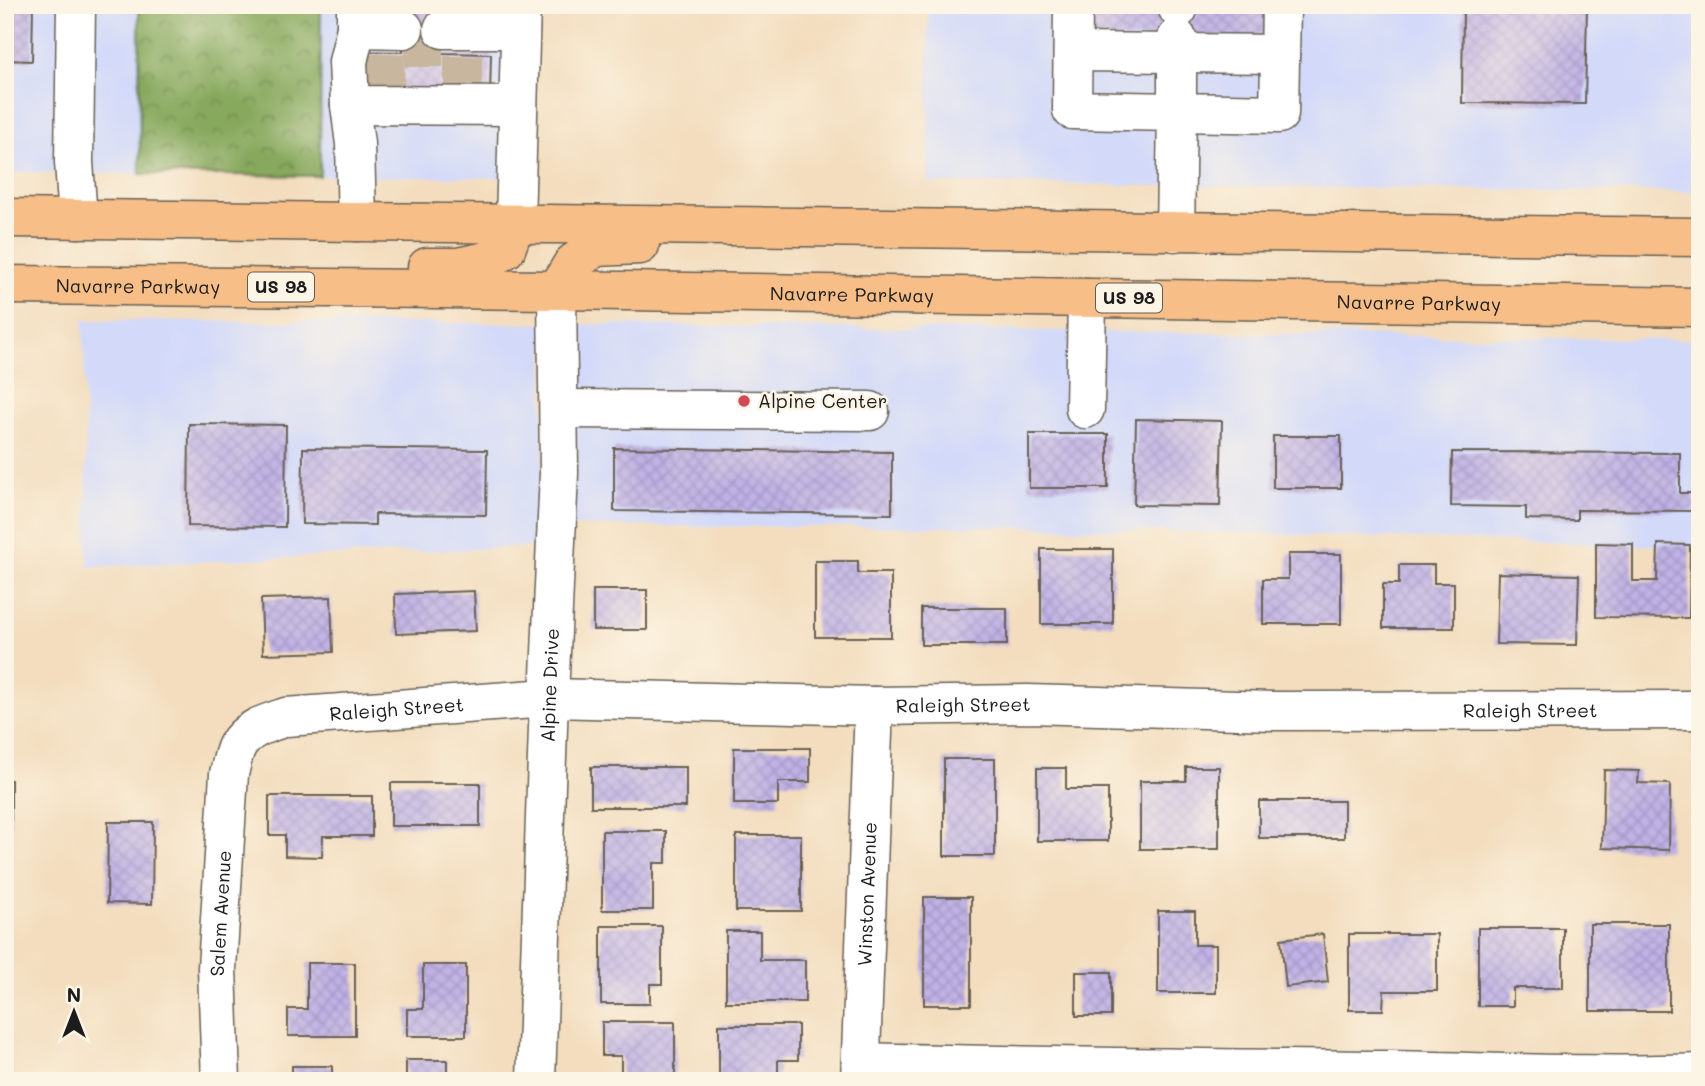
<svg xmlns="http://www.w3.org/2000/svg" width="1705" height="1086" font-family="Mali,sans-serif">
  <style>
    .built { fill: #d2d9f9 }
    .forest { fill: url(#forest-crowns); stroke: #52623c; stroke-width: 2 }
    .building { fill: url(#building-cross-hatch) }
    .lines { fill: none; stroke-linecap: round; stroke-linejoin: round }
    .minor-tunnel { stroke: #c8b69e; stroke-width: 38; stroke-dasharray: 38 19; stroke-linecap: butt }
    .minor-casing { stroke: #676055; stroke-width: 41 }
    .highway-casing { stroke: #676055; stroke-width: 41 }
    .minor { stroke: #fff; stroke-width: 38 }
    .highway { stroke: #f7be88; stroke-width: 38 }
    .poi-dot { fill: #d1495b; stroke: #fcf5e5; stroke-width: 2.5 }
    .labels { text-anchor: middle; stroke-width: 5; stroke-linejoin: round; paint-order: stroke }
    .shield { fill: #fcf5e5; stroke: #5f5d58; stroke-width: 2 }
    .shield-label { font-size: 18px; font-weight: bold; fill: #1c1c1c }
    .street-label { font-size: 19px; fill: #1c1c1c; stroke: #fcf5e5 }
    .poi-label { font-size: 19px; fill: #1c1c1c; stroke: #fcf5e5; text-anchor: start }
  </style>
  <defs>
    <pattern id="forest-crowns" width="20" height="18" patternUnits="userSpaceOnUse" patternTransform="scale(1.75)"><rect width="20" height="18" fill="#87a95d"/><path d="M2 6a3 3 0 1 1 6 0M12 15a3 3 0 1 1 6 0" fill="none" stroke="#6e894c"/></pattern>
    <pattern id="building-cross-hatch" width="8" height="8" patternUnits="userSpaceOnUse" patternTransform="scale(1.75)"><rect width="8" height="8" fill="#c0b2e5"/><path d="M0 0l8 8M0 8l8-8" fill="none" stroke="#a498c4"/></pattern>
  </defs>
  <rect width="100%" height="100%" fill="#fcf5e5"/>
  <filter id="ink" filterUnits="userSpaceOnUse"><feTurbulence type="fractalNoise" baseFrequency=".0143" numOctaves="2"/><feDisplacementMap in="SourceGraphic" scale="14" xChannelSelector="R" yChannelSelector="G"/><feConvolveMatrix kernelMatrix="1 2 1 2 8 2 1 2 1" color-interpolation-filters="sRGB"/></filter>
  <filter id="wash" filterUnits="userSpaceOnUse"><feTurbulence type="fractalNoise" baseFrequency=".00686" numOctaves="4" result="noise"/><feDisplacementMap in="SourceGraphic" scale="28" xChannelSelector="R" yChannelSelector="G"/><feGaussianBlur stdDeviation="1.57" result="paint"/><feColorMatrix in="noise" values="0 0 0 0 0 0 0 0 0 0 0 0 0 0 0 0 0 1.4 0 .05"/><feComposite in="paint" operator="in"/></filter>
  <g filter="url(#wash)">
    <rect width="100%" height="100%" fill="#f3ddbe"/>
    <g class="built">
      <polygon points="5,5 139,5 140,174 5,172"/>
      <polygon points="321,5 529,5 527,178 320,176"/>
      <polygon points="928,5 1700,5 1700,192 928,183"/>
      <polygon points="83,320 544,324 542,546 88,567"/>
      <polygon points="572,324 1700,340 1700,547 1014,527 571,526"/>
    </g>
    <polygon class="forest" points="139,5 321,5 320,176 140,174"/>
    <g id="blocks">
      <g class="building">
        <polygon points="5,5 33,5 32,61 5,60"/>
        <polygon points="404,5 443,5 442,53 491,54 490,95 352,92 353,51 403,52"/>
        <polygon points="1219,5 1266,5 1266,39 1086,38 1086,8 1219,9"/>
        <polygon points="1463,5 1587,5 1585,104 1462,103"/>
        <polygon points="1136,419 1222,421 1220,506 1134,505"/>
        <polygon points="189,424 286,425 285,527 188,526"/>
        <rect x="1029" y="434" width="79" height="54"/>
        <rect x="1273" y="436" width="68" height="52"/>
        <polygon points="303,448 487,450 486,515 375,514 375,525 302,524"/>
        <polygon points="614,448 892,452 892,514 614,511"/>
        <polygon points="1452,452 1680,453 1680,493 1695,493 1695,511 1577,510 1577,520 1526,519 1526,507 1451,506"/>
        <polygon points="1596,543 1633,544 1633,581 1657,581 1658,544 1690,545 1689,618 1596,617"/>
        <rect x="1041" y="549" width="72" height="75"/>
        <polygon points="1288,554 1341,554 1341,624 1263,624 1263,579 1288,579"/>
        <polygon points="815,561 858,561 858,573 891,573 891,637 815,637"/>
        <polygon points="1399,565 1434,565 1434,583 1454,583 1454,628 1383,628 1383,584 1399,584"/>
        <polygon points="1498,573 1579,575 1577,645 1496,644"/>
        <rect x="593" y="590" width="54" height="40"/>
        <polygon points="474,591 476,631 396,634 395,594"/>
        <polygon points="331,597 333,652 263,654 261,599"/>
        <rect x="921" y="608" width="86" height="37"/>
        <polygon points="734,748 810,748 810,782 778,782 778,804 734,804"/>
        <rect x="944" y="759" width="51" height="97"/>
        <rect x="591" y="767" width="95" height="40"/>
        <polygon points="1186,767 1219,767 1219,849 1140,849 1140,781 1186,781"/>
        <polygon points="1037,768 1066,768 1066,789 1108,789 1108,841 1037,841"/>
        <polygon points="1604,770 1639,771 1638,783 1670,784 1669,850 1602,848"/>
        <rect x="5" y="780" width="6" height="79"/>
        <rect x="391" y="783" width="89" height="43"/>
        <polygon points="269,796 372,796 372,836 323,836 322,857 285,856 285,835 269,835"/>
        <rect x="1259" y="801" width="85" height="37"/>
        <polygon points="108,822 153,822 152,904 107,903"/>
        <polygon points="602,831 666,831 666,863 653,863 653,910 602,910"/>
        <rect x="736" y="835" width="65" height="76"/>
        <rect x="924" y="897" width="47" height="108"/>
        <polygon points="1158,911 1195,911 1195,945 1216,945 1216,993 1158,993"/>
        <rect x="1590" y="924" width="79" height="87"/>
        <polygon points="601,926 662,926 662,984 650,984 650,1004 601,1004"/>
        <polygon points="1478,928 1563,928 1563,988 1513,988 1513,1006 1478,1006"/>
        <polygon points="726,931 760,931 760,960 805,960 805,1002 726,1002"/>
        <polygon points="1323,934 1328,982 1286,987 1281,939"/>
        <polygon points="1349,934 1437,934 1437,991 1384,991 1383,1010 1349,1010"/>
        <polygon points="307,963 355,963 355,1036 288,1036 288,1009 307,1009"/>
        <polygon points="423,965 466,965 466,1036 407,1036 407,1009 423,1009"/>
        <rect x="1076" y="972" width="35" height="44"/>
        <polygon points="602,1022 675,1022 675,1081 621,1081 621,1056 602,1056"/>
        <polygon points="719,1025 798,1025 798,1060 778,1060 778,1081 719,1081"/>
        <polygon points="406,1060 447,1060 447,1081 390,1081 390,1077 406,1077"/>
        <rect x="292" y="1066" width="40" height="15"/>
      </g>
    </g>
  </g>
  <g filter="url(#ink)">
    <use href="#blocks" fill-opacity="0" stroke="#676055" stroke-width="2"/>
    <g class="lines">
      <g class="minor-tunnel">
        <polyline points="424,29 424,93"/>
        <polyline points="385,92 386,51"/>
        <polyline points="463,94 463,54"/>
      </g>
      <g class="minor-casing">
        <g id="minor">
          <polyline points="76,5 74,162 78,219"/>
          <polyline points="356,5 356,28 348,62 350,105 518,106"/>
          <polyline points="1073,5 1072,110 1177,112 1175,232"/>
          <polyline points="1178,9 1178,5"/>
          <polyline points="356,28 404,29"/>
          <polyline points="443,29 520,29"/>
          <polyline points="1177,38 1177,112 1279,114 1281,5"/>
          <polyline points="1073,52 1280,54"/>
          <polyline points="350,105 355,144 357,222"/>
          <polyline points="515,224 521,5"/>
          <polyline points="559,409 870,411"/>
          <polyline points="1085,409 1087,298"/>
          <path d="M861 1062C1038 1067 1215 1068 1392 1070 1495 1072 1597 1077 1700 1073"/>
          <path id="s1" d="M221 1081 217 968 229 774C231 766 233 754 237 746 247 728 268 723 286 717L549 698 874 706 1028 704 1274 711 1700 710"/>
          <path id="s2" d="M536 1081 549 698 559 473 557 290"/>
          <path id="s3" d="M860 1081 874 706"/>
        </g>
      </g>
      <g class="highway-casing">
        <g id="highway">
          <polyline points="5,218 1700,237"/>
          <polyline points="427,267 457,267 486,261 506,249 515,224"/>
          <path id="s4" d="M5 285 557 290 1700 307"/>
          <polyline points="557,290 573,263 596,247 640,245"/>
        </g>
      </g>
      <use href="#minor" class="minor"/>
      <use href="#highway" class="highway"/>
    </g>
  </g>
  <circle class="poi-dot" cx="744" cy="401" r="7"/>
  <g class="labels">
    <g class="shield">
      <rect x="248" y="272.5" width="66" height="29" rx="5"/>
      <rect x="1096" y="283.5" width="66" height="29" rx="5"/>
    </g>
    <g class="shield-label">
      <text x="281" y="293">US 98</text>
      <text x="1129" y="304">US 98</text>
    </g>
    <g class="street-label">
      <text dy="7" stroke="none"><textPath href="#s4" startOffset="133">Navarre Parkway</textPath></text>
      <text dy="7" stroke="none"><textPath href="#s4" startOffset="847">Navarre Parkway</textPath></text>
      <text dy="7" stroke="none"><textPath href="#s4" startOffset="1414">Navarre Parkway</textPath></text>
      <text dy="7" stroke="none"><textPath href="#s2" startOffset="396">Alpine Drive</textPath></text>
      <text dy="7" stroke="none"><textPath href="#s1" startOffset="1073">Raleigh Street</textPath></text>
      <text dy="7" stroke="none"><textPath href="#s1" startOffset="506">Raleigh Street</textPath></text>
      <text dy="7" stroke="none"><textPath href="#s1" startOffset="1640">Raleigh Street</textPath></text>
      <text dy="7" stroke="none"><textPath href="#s3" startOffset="187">Winston Avenue</textPath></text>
      <text dy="7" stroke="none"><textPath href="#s1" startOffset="168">Salem Avenue</textPath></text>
    </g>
    <g class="poi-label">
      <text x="758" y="408">Alpine Center</text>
    </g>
  </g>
  <rect width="1705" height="1086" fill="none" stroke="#fcf5e5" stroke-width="28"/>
  <g transform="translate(74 1012)" stroke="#fcf5e5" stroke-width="5" paint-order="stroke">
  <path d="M0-5L12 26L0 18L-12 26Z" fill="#1c1c1c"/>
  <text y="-10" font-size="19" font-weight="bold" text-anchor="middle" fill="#1c1c1c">N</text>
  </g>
</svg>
